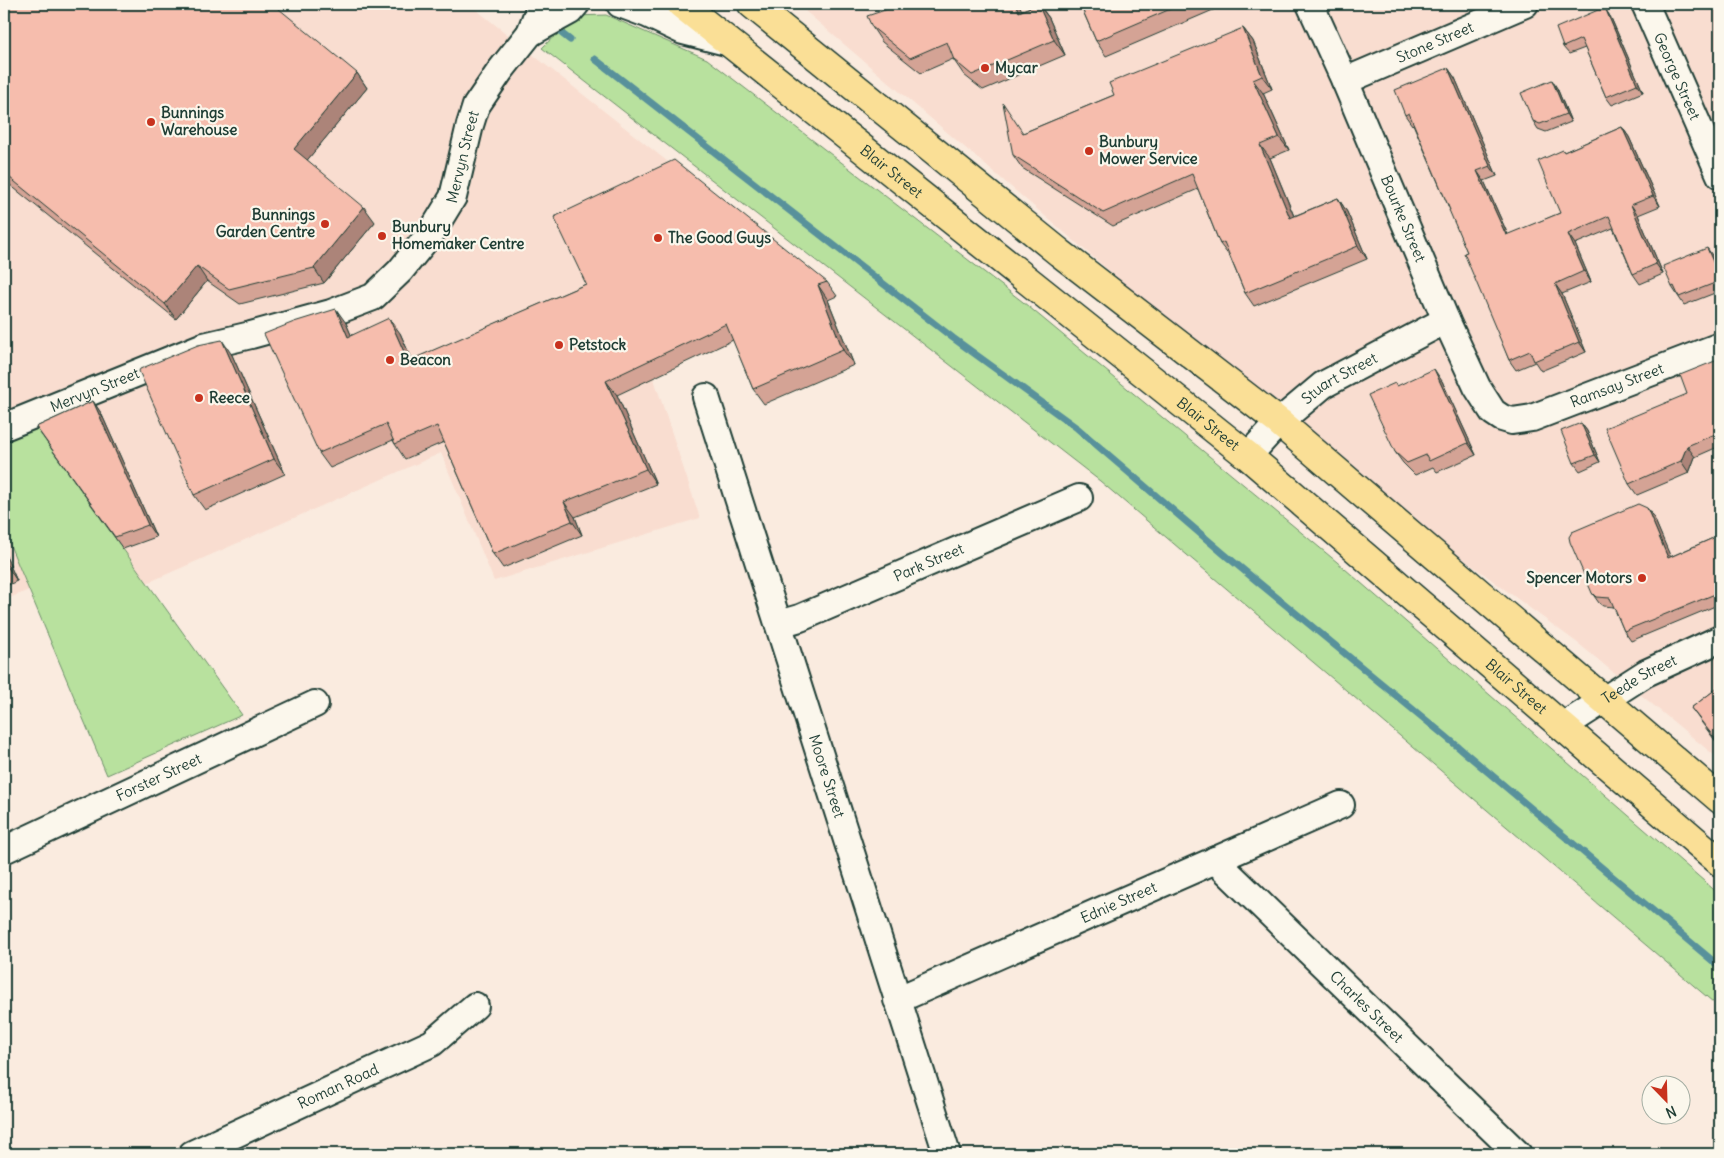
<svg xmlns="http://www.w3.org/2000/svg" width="1724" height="1158" font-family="Delius,sans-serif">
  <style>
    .built { fill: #f9ddd0 }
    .green { fill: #b8e19e; stroke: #6c8f69 }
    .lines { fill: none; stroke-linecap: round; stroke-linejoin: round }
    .stream { stroke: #59919b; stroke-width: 7 }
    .street-casing { stroke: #1f3d34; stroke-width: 30 }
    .primary-casing { stroke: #1f3d34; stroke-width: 31 }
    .street { stroke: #fbf7ec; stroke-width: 26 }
    .primary { stroke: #fadf96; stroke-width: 28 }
    .wall { fill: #d4a395; stroke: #1f3d34 }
    .shaded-wall { fill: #ac8479; stroke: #1f3d34 }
    .building { fill: #f6bdad; stroke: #1f3d34 }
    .poi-dot { fill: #c8321e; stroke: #fbf7ec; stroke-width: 2 }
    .labels { text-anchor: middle; stroke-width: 4.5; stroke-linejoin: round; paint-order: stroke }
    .street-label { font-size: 15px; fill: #1f3d34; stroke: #fbf7ec }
    .poi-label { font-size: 15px; font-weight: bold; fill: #1f3d34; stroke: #fbf7ec; text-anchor: start }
  </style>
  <rect width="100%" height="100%" fill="#faebdf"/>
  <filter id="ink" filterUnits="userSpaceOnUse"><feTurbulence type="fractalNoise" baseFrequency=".02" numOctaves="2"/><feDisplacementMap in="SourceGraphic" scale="10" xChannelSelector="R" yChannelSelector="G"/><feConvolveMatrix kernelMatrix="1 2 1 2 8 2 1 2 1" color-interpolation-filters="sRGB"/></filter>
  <g filter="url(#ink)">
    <g class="built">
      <polygon points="4,4 469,4 837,296 653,376 700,518 494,581 441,453 147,583 32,422 4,434"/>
      <polygon points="797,4 1720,4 1720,760 1579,644 1341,469"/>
      <polygon points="4,531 29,590 4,600"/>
    </g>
    <g class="green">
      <polygon points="606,15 707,59 1023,302 1337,562 1720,895 1720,1008 1100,481 542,48 575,16"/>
      <polygon points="32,422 242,715 107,775 4,531 4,434"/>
    </g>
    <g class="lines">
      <g class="stream">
        <polyline points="552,26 570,40"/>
        <polyline points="595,59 953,338 1077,428 1224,554 1444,735 1720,967"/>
      </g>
      <g class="street-casing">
        <g id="street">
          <polyline points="620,4 647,14 683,31 730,43"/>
          <path id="s1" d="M1310 4 1345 81 1446 320 1477 387 1493 412 1502 418 1512 421 1532 418 1720 346"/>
          <path id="s2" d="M1645 4 1720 175"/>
          <polyline points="530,33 570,11 576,4"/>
          <path id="s3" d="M1345 81 1525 4"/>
          <path id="s4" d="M706 397 947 1154"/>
          <path id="s5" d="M4 427 204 346 251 335 331 313 373 297 400 271 431 233 453 197 470 125 476 106 500 71 530 33 541 4"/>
          <path id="s6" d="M1248 456 1279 422 1323 385 1446 320"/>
          <path id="s7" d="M779 624 800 618 1079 498"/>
          <path id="s8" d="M1562 727 1646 673 1720 639"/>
          <path id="s9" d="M4 850 315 704"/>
          <path id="s10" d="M1215 860 1518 1154"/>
          <path id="s11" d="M897 1000 1341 805"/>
          <path id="s12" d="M192 1154 432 1043 475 1006"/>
        </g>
      </g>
      <g class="primary-casing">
        <g id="primary">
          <path id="s13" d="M681 4 1248 456 1720 862"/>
          <polyline points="752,4 1060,253 1279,422 1720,799"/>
        </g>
      </g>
      <use href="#street" class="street"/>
      <use href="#primary" class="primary"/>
    </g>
    <g class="wall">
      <polygon points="4,4 357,73 367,88 307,160 375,222 324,283 240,304 207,281 176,319 4,180"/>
      <polygon points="1039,4 1049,18 1065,55 983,90 964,75 953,59 921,73 882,42 872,27 891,8 1022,10"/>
      <polygon points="1080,4 1227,4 1106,56 1096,41"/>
      <polygon points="1606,10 1611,18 1643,92 1612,105 1606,97 1585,48 1569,54 1563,47"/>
      <polygon points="1243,28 1253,41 1272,89 1263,93 1289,150 1270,158 1294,216 1338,198 1347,212 1367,259 1254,306 1245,293 1230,257 1220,244 1198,189 1113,226 1022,168 1013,155 1023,133 1114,95"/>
      <polygon points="1448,68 1455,78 1497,176 1484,181 1508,235 1560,213 1564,152 1622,127 1629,137 1660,206 1638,215 1663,274 1640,284 1633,274 1613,228 1575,244 1591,282 1562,294 1586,352 1541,371 1535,362 1516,370 1509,360 1467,252 1450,210 1413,124 1412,125 1405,115"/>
      <polygon points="1557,88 1571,122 1546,132 1538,129 1533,121"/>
      <polygon points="1712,255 1720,274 1720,291 1684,305 1672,287"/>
      <polygon points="827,282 837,296 828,300 854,365 764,404 753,389 733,340 617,395 656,484 575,517 582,535 503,568 493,554 444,442 405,459 395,444 393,440 330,468 319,453 346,323 351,335 400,333 412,360 586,284"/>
      <polygon points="232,355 285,474 205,510 194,495"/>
      <polygon points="1720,359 1720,446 1695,457 1689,473 1637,495 1629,484 1687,394"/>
      <polygon points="1442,381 1476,455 1437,472 1433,467 1415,475 1403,463 1395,452 1397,386"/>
      <polygon points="93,401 101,413 156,537 123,549 36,427"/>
      <polygon points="1581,423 1587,431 1600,462 1580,471 1574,463"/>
      <polygon points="1647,508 1654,518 1670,557 1720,535 1720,604 1631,641 1624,631 1614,607 1603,606 1599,603 1592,593"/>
      <polygon points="4,552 17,581 4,587"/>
      <polygon points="1720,686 1720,747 1702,723 1691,708"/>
    </g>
    <g class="shaded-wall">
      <polygon points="1015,4 1019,4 1029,27 1019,12"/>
      <polygon points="1038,4 1049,18 1065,55 1054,40"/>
      <polygon points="1606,10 1611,18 1643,92 1637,84"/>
      <polygon points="1243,28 1253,41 1272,89 1262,76"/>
      <polygon points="1448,68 1455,78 1497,176 1490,166"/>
      <polygon points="357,73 367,88 304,164 294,149"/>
      <polygon points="1253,80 1263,93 1289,150 1279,137"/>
      <polygon points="1552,80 1557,88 1571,122 1566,114"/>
      <polygon points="1622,127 1629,137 1660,206 1653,196"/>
      <polygon points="1260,145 1270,158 1300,231 1290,218"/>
      <polygon points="1477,171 1484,181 1513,246 1506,235"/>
      <polygon points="1338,198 1347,212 1367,259 1358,246"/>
      <polygon points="1631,205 1638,215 1663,274 1656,264"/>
      <polygon points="364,207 375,222 324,283 314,268"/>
      <polygon points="1568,234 1575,244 1591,282 1584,271"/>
      <polygon points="1707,248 1712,255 1720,274 1720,278"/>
      <polygon points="197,266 207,281 176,319 165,304"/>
      <polygon points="1555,284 1562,294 1586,352 1579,342"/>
      <polygon points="818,285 828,300 854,365 843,350"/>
      <polygon points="336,309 346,323 358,351 348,337"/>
      <polygon points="389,318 400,333 419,376 408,361"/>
      <polygon points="222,340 232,355 285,474 274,459"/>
      <polygon points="1434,369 1442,381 1476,455 1468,443"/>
      <polygon points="606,381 617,395 656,484 646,469"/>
      <polygon points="93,401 101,413 156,537 148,525"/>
      <polygon points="1581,423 1587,431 1600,462 1595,455"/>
      <polygon points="1687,446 1695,457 1689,473 1681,461"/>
      <polygon points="564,502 575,517 582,535 572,521"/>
      <polygon points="1647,508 1654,518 1675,567 1668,558"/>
      <polygon points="4,552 17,581 7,566 4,559"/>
    </g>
    <g class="building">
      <polygon points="4,4 273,4 357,73 294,149 364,207 314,268 229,289 197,266 165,304 4,173"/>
      <polygon points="889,4 1015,4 1019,12 1038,4 1054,40 972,75 954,60 947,42 910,58 872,27 867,16 891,8"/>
      <polygon points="1080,4 1182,4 1096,41"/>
      <polygon points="1598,10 1606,10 1637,84 1606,97 1581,39 1563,47 1556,28"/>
      <polygon points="1243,28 1262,76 1253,80 1279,137 1260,145 1290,218 1338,198 1358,246 1245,293 1224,242 1220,244 1192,174 1103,213 1013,155 1003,103 1023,133 1114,95 1109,83"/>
      <polygon points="1448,68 1490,166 1477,171 1506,235 1560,213 1538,161 1563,150 1564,152 1622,127 1653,196 1631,205 1656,264 1633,274 1609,216 1568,234 1584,271 1555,284 1579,342 1534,361 1530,351 1509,360 1464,253 1467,252 1449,210 1450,210 1409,113 1405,115 1395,90"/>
      <polygon points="1552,80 1566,114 1540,124 1533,121 1521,93"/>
      <polygon points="674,160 827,282 818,285 843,350 753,389 726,324 606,381 646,469 564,502 572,521 493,554 437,426 395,444 386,424 319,453 264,334 294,322 336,309 348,337 389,318 408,361 586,284 554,217"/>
      <polygon points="1707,248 1720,278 1720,281 1679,297 1674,286 1672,287 1663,266"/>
      <polygon points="222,340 274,459 194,495 139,371 140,369 198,345"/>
      <polygon points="1720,359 1720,432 1687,446 1681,461 1629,484 1605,428 1687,394 1680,375"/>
      <polygon points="1434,369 1468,443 1429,461 1426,455 1407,463 1395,452 1368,395 1395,383 1397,386"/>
      <polygon points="93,401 148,525 115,537 36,427"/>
      <polygon points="1581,423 1595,455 1574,463 1561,431"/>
      <polygon points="1638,504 1647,508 1668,558 1720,535 1720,592 1624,631 1610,598 1596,597 1592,593 1570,542 1569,537 1572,532"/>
      <polygon points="4,559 7,566 4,568"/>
      <polygon points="1720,686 1720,745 1691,708"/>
    </g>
  </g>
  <g class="poi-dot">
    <circle cx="985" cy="68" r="5"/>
    <circle cx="151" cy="122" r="5"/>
    <circle cx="1089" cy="151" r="5"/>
    <circle cx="325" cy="224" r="5"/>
    <circle cx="382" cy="236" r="5"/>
    <circle cx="658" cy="238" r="5"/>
    <circle cx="559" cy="345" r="5"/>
    <circle cx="390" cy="360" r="5"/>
    <circle cx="199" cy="398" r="5"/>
    <circle cx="1642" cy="578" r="5"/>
  </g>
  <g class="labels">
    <g class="street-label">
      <text dy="5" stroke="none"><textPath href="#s3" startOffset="98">Stone Street</textPath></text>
      <text dy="5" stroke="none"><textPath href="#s2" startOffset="79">George Street</textPath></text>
      <text dy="5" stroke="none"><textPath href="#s5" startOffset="562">Mervyn Street</textPath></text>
      <text dy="5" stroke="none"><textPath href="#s13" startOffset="269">Blair Street</textPath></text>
      <text dy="5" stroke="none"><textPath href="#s1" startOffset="234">Bourke Street</textPath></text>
      <text dy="5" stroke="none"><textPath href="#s6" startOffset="121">Stuart Street</textPath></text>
      <text dy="5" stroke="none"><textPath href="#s1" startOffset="580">Ramsay Street</textPath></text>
      <text dy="5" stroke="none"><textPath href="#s5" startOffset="98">Mervyn Street</textPath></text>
      <text dy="5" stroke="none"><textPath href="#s13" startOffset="674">Blair Street</textPath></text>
      <text dy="5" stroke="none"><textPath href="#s7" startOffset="162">Park Street</textPath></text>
      <text dy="5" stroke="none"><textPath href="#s8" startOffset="91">Teede Street</textPath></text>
      <text dy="5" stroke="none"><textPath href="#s13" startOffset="1079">Blair Street</textPath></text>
      <text dy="5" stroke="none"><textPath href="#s4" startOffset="398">Moore Street</textPath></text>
      <text dy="5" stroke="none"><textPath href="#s9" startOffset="171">Forster Street</textPath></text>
      <text dy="5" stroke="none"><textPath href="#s11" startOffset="242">Ednie Street</textPath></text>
      <text dy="5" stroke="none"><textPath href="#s10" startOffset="211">Charles Street</textPath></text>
      <text dy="5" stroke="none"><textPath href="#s12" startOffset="161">Roman Road</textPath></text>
    </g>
    <g class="poi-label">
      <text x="995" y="73">Mycar</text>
      <text x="161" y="118">Bunnings<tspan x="161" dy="17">Warehouse</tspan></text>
      <text x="1099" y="147">Bunbury<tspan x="1099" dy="17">Mower Service</tspan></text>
      <text x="315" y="220" text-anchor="end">Bunnings<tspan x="315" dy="17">Garden Centre</tspan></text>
      <text x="392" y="232">Bunbury<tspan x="392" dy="17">Homemaker Centre</tspan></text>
      <text x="668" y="243">The Good Guys</text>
      <text x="569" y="350">Petstock</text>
      <text x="400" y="365">Beacon</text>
      <text x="209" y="403">Reece</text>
      <text x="1632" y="583" text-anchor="end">Spencer Motors</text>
    </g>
  </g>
  <rect width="1724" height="1158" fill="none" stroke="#fbf7ec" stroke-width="20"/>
  <rect x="10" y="10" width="1704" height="1138" fill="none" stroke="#1f3d34" stroke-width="2" filter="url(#ink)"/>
  <g transform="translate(1666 1100) rotate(157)"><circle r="24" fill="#fbf7ec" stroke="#a3ada2"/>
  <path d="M0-4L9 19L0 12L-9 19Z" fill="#c8321e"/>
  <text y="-8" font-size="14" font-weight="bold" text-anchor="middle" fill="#1f3d34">N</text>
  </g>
</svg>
